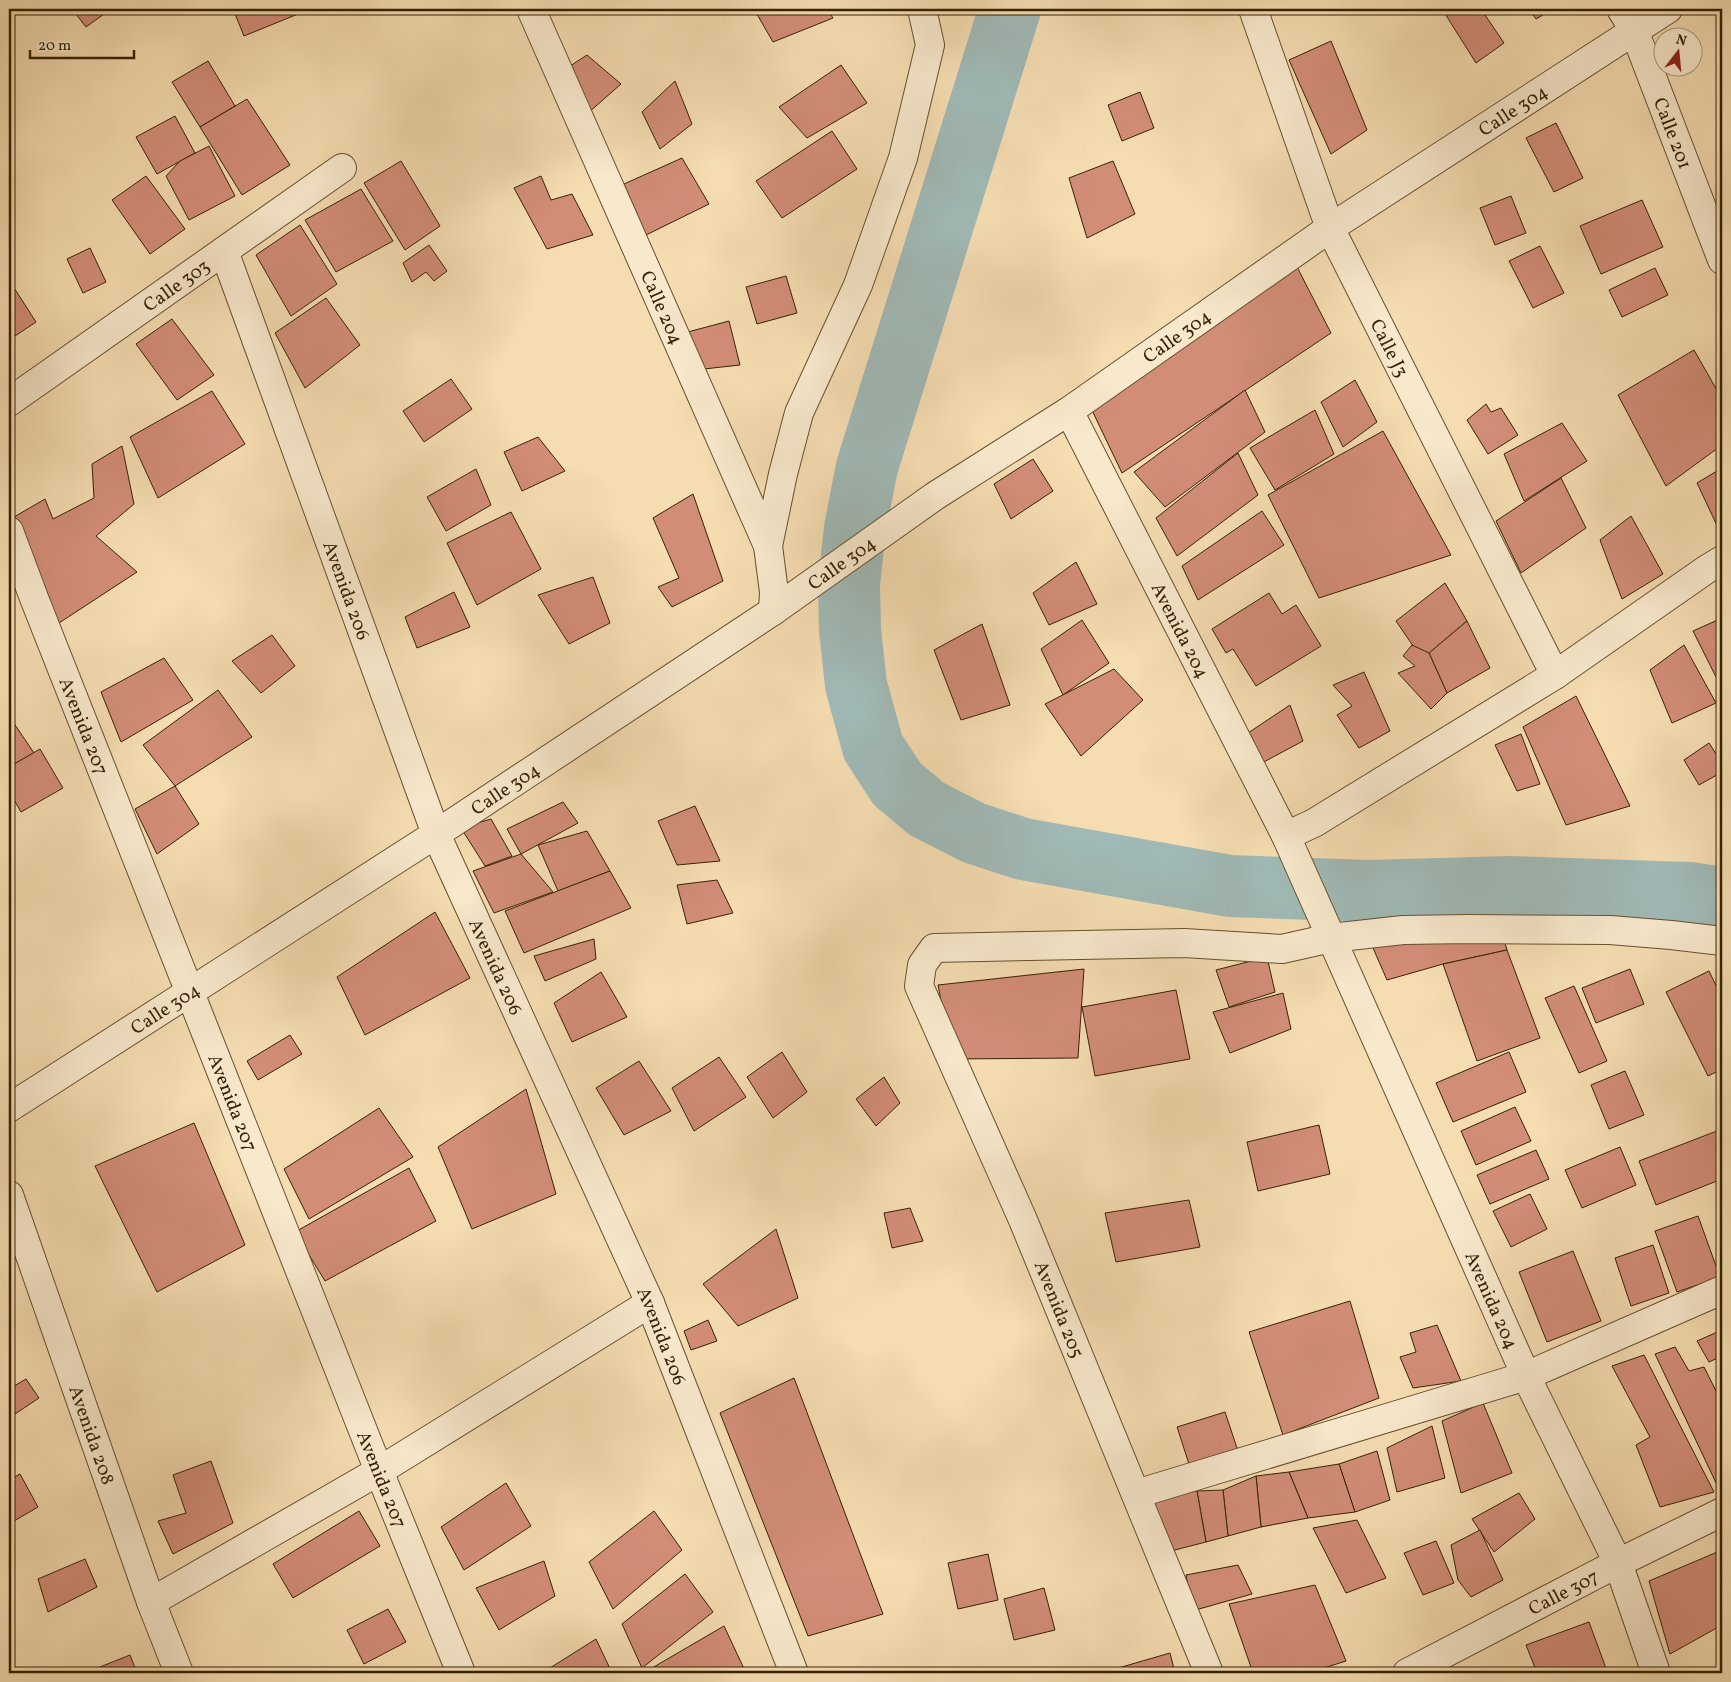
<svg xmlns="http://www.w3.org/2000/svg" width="1731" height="1682" font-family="Vollkorn,serif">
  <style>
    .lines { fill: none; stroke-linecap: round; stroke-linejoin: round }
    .river { stroke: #a0b9b6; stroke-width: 62 }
    .building { fill: #d28d77; stroke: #362203 }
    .minor-casing { stroke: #66502e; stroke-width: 30 }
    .minor { stroke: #f8e8cc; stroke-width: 28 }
    .labels { text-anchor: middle; stroke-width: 4.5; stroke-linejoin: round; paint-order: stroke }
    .street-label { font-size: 19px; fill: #362203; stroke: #f8e8cc }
  </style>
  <rect width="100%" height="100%" fill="#f5dcb1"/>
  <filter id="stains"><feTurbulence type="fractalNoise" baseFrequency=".004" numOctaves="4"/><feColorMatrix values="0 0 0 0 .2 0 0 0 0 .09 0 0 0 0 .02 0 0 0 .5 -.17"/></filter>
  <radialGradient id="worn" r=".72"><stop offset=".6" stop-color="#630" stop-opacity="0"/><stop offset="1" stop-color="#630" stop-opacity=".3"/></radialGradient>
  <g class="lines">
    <polyline class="river" points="1010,9 867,467 855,528 849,584 850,630 856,685 873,747 897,784 927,809 974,833 1023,849 1230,886 1368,891 1510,887 1689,893 1722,898"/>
  </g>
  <g class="building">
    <polygon points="72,9 111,9 86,27"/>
    <polygon points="233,9 296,9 298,14 244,36"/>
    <polygon points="754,9 827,9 833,18 773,42"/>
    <polygon points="1442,9 1481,9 1504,43 1476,63"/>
    <polygon points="1529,9 1553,9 1536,19"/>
    <polygon points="1331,41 1367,130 1331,154 1289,60"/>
    <polygon points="587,55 621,84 588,113 561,72"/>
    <polygon points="1722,58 1722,81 1716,61"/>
    <polygon points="208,61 235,106 200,127 172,82"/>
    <polygon points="841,65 867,103 807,138 779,107"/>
    <polygon points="675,81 692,124 660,149 642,112"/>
    <polygon points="1140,92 1154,128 1122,141 1108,105"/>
    <polygon points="247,99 290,165 242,195 200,127"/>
    <polygon points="175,116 195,153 157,174 136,137"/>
    <polygon points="1556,123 1583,178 1554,192 1526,138"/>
    <polygon points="832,131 857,169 782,218 756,181"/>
    <polygon points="209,146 235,196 189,220 166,176 180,161"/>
    <polygon points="682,158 709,204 646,235 624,184"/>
    <polygon points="401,161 440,226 405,250 364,183"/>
    <polygon points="1113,161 1135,214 1087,238 1069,178"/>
    <polygon points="146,176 185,229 150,254 112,200"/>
    <polygon points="541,176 551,200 572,194 593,235 547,249 514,188"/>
    <polygon points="361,189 393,241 336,272 305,220"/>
    <polygon points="1511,196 1526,233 1495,245 1480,208"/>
    <polygon points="1642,200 1663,247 1601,274 1580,226"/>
    <polygon points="300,225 337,284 291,316 256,255"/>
    <polygon points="429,245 447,271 434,281 426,272 412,282 403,263"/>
    <polygon points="1540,246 1564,293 1533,308 1509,261"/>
    <polygon points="90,248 106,282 83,293 67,259"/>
    <polygon points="1297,267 1331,333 1122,473 1089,404"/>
    <polygon points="1655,268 1668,295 1622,317 1609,290"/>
    <polygon points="786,276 797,313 757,324 746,287"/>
    <polygon points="9,280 36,322 9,340"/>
    <polygon points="326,298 360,345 305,388 275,333"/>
    <polygon points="172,319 214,375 177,400 136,344"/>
    <polygon points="729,321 740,365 695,370 684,333"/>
    <polygon points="1694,350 1722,399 1722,445 1666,486 1618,395"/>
    <polygon points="451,379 472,409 424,442 403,411"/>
    <polygon points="1355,380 1377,422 1343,447 1321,402"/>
    <polygon points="1245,390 1265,432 1165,507 1134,472"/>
    <polygon points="212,391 245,444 158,498 130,437"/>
    <polygon points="1486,404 1491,412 1501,408 1518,435 1488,454 1467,420"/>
    <polygon points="1315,410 1334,454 1275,490 1250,448"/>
    <polygon points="1562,423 1587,461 1524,501 1504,454"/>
    <polygon points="1383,431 1451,555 1319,598 1268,495"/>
    <polygon points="538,437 565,471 522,491 504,452"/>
    <polygon points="122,446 134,504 96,536 137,572 59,623 14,517 45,499 53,519 94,498 92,464"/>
    <polygon points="1238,453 1258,495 1177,556 1156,518"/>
    <polygon points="1033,459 1053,491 1011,519 994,484"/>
    <polygon points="1722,468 1722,534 1721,534 1697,483"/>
    <polygon points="476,469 491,505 446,531 427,497"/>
    <polygon points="1561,478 1586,528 1521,573 1496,521"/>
    <polygon points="693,494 723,581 672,607 658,587 679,578 653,518"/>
    <polygon points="1262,511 1284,545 1198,600 1182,566"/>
    <polygon points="511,512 541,569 477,605 447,543"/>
    <polygon points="1631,516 1663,574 1622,599 1600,540"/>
    <polygon points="1076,562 1097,604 1049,625 1033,593"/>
    <polygon points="593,577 610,623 569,644 538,595"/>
    <polygon points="1445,583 1467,621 1422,659 1396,621"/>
    <polygon points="454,592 470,627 417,648 405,617"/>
    <polygon points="1269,593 1282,614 1296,605 1321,646 1256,686 1233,649 1226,653 1212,629"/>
    <polygon points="1722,618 1722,674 1716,677 1693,631"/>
    <polygon points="1082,620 1109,663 1063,695 1041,649"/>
    <polygon points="1467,621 1490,668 1447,693 1429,653"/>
    <polygon points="982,624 1010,705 961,720 934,650"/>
    <polygon points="272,635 295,666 261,693 232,661"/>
    <polygon points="1412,645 1429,653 1447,693 1431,709 1398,673 1415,666 1403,656"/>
    <polygon points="1684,645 1716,703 1672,723 1650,670"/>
    <polygon points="164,658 193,700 121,742 101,692"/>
    <polygon points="1114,669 1143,700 1081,756 1045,704"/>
    <polygon points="1364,672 1390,731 1359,748 1337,715 1352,706 1333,685"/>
    <polygon points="218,690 252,737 175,786 143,745"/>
    <polygon points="1576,696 1630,806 1566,825 1523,727"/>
    <polygon points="1290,705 1303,741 1260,764 1248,733"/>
    <polygon points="9,716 34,753 9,767"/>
    <polygon points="1521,734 1540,784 1517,791 1495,745"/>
    <polygon points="1709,743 1722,763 1722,772 1699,785 1684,760"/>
    <polygon points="40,749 63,788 21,812 9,791 9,767"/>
    <polygon points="175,786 199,824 157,854 135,809"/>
    <polygon points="563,802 578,823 521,854 507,829"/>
    <polygon points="695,806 720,861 677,865 658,821"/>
    <polygon points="491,819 512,856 485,866 461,828"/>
    <polygon points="587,831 610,871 558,891 538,845"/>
    <polygon points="521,854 553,892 494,913 473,871"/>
    <polygon points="610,871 631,908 524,953 505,911"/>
    <polygon points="717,880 733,913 687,924 677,885"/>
    <polygon points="435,912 470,978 365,1035 337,977"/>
    <polygon points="1502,933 1507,950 1443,964 1387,980 1370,941"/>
    <polygon points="594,939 596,959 545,981 534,956"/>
    <polygon points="1507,950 1540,1038 1477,1061 1443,964"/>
    <polygon points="1267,957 1275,992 1229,1007 1216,970"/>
    <polygon points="1084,969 1078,1058 952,1059 938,985"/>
    <polygon points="1630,969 1644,1004 1596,1023 1582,988"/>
    <polygon points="1709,971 1722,998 1722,1069 1708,1076 1666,992"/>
    <polygon points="601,972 627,1017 572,1042 554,1003"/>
    <polygon points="1574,986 1607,1061 1579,1073 1545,998"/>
    <polygon points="1176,990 1190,1059 1095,1076 1082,1007"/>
    <polygon points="1283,993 1291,1029 1230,1053 1213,1012"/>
    <polygon points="290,1035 302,1054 258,1080 247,1061"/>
    <polygon points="782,1052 807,1092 773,1118 747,1077"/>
    <polygon points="1509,1052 1526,1092 1453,1122 1436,1083"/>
    <polygon points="719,1057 746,1097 694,1131 672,1088"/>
    <polygon points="639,1061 671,1111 624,1135 596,1088"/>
    <polygon points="1625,1071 1644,1115 1609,1129 1591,1085"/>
    <polygon points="884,1077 900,1103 876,1126 856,1099"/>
    <polygon points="526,1089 556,1194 472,1229 438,1147"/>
    <polygon points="1515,1107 1531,1141 1476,1165 1461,1131"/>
    <polygon points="379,1108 413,1157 309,1219 284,1169"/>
    <polygon points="194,1123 245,1245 157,1292 95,1166"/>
    <polygon points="1319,1125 1330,1174 1258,1191 1247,1142"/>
    <polygon points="1722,1129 1722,1179 1656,1205 1639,1161"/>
    <polygon points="1620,1147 1636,1185 1582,1208 1565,1170"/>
    <polygon points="1536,1150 1549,1179 1490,1204 1477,1175"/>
    <polygon points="409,1168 436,1221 325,1281 295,1232"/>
    <polygon points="1530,1194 1547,1229 1511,1247 1493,1211"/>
    <polygon points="1189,1200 1200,1247 1116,1262 1105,1213"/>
    <polygon points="910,1208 923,1241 892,1248 884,1213"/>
    <polygon points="1698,1216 1720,1277 1677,1292 1655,1231"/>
    <polygon points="776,1229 798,1298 738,1326 703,1284"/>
    <polygon points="1653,1245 1669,1293 1631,1306 1615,1258"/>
    <polygon points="1573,1251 1601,1321 1547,1342 1519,1272"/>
    <polygon points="1350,1301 1379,1398 1283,1435 1249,1332"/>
    <polygon points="708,1320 717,1341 691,1350 684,1331"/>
    <polygon points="1437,1325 1461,1381 1413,1388 1400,1357 1416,1352 1410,1333"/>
    <polygon points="1722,1330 1722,1356 1709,1362 1697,1341"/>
    <polygon points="1675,1347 1689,1371 1704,1367 1722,1403 1722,1485 1718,1487 1655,1354"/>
    <polygon points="1644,1355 1714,1492 1660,1507 1636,1445 1650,1437 1612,1366"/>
    <polygon points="794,1378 883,1614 808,1636 720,1413"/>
    <polygon points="26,1379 39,1398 9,1418 9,1389"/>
    <polygon points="1483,1403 1512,1473 1461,1493 1442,1421"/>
    <polygon points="1225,1412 1238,1451 1190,1467 1177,1427"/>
    <polygon points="1432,1426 1445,1478 1397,1492 1387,1448"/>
    <polygon points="1377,1451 1390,1500 1355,1512 1339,1464"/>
    <polygon points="211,1461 233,1523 173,1554 158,1521 186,1513 173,1475"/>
    <polygon points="1339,1464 1355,1512 1308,1518 1289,1472"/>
    <polygon points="1289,1472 1308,1518 1261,1527 1256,1476"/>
    <polygon points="20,1474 38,1507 9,1524 9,1480"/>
    <polygon points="1256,1476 1261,1527 1228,1536 1223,1490"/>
    <polygon points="506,1483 531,1526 464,1570 441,1527"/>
    <polygon points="1223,1490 1228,1536 1206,1542 1197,1491"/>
    <polygon points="1197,1491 1206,1542 1163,1553 1152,1498"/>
    <polygon points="1519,1493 1535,1519 1494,1552 1472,1519"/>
    <polygon points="359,1511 380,1546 293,1598 273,1564"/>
    <polygon points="654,1511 682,1550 613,1609 589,1562"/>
    <polygon points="1357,1520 1386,1578 1346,1593 1313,1528"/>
    <polygon points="1480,1530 1503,1580 1471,1597 1458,1580 1451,1545"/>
    <polygon points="1436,1541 1454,1583 1423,1595 1404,1553"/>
    <polygon points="1722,1550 1722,1625 1670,1654 1649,1581"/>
    <polygon points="988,1554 998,1600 958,1609 948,1563"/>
    <polygon points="85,1559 97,1587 48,1612 38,1579"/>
    <polygon points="544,1561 555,1596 499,1630 476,1588"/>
    <polygon points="1238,1565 1252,1594 1192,1611 1186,1575"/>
    <polygon points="685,1574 713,1612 642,1668 622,1624"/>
    <polygon points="1315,1585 1346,1661 1308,1673 1253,1673 1229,1604"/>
    <polygon points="1044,1588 1055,1630 1014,1640 1004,1599"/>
    <polygon points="388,1609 406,1642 364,1664 347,1630"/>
    <polygon points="1589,1622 1607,1671 1601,1673 1537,1673 1526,1645"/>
    <polygon points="724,1626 746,1673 655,1673 652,1668"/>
    <polygon points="596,1639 612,1673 542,1673"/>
    <polygon points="1170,1653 1175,1673 1101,1673"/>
    <polygon points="130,1655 137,1673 85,1673"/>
  </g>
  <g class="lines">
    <g class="minor-casing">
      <g id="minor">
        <path id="s1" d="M531 9 768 546 774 592 773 611"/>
        <path id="s2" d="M1253 9 1330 228 1555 675"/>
        <path id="s3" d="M1621 9 1634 30 1722 260"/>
        <path id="s4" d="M224 251 436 834 650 1303 794 1673"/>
        <path id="s5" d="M9 402 342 168"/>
        <path id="s6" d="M1069 411 1286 836 1526 1376 1618 1563 1656 1673"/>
        <path id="s7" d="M9 531 34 598 379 1471 461 1673"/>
        <polyline points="768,546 783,474 799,413 858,285 903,158 930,45 922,9"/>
        <polyline points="1286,836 1314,823 1555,675 1707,569 1722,560"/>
        <path id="s8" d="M9 1108 436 834 773 611 935 496 1069 411 1330 228 1668 9"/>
        <path id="s9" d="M9 1195 151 1602 179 1673"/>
        <polyline points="1136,1494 1526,1376 1722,1290"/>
        <polyline points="151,1602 379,1471 650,1303"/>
        <polyline points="1209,1673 1023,1220 919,986 922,965 934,948 1184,943 1282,949 1331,938 1403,930 1468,929 1610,930 1671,935 1722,941"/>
        <path id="s10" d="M1407 1673 1618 1563 1722 1512"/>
      </g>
    </g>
    <use href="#minor" class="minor"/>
  </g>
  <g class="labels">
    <g class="street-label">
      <text dy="7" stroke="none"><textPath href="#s8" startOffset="1805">Calle 304</textPath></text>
      <text dy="7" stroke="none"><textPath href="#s3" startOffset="135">Calle 201</textPath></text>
      <text dy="7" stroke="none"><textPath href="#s5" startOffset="204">Calle 303</textPath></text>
      <text dy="7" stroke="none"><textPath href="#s1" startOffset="326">Calle 204</textPath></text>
      <text dy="7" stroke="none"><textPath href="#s8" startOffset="1400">Calle 304</textPath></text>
      <text dy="7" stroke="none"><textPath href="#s2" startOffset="366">Calle J3</textPath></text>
      <text dy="7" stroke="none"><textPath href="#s8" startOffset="995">Calle 304</textPath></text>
      <text dy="7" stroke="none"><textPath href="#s4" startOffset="361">Avenida 206</textPath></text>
      <text dy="7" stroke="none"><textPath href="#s6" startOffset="246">Avenida 204</textPath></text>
      <text dy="7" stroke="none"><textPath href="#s7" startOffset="209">Avenida 207</textPath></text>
      <text dy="7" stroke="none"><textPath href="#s8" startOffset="590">Calle 304</textPath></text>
      <text dy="7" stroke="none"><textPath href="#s4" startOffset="766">Avenida 206</textPath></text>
      <text dy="7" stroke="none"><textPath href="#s8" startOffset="185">Calle 304</textPath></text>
      <text dy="7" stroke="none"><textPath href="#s7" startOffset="614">Avenida 207</textPath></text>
      <text dy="7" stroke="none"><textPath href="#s6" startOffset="985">Avenida 204</textPath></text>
      <text transform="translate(1060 1309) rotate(68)" y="7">Avenida 205</text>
      <text dy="7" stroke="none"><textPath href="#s4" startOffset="1171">Avenida 206</textPath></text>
      <text dy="7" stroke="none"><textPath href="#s9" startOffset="254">Avenida 208</textPath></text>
      <text dy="7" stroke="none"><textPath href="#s7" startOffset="1019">Avenida 207</textPath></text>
      <text dy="7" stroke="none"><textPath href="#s10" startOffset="176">Calle 307</textPath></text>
    </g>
  </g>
  <rect width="1731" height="1682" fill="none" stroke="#f5dcb1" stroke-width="30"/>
  <rect x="10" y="10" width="1711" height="1662" fill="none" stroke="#362203" stroke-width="2.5"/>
  <rect x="15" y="15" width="1701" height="1652" fill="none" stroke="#362203"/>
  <g transform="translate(1678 52) rotate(16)"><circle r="24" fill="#f8e8cc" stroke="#aa997c"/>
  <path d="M0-4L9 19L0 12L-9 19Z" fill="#8f2418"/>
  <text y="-8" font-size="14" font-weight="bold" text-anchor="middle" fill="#362203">N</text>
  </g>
  <path d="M30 50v8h104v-8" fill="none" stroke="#362203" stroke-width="2.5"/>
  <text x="38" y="50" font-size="15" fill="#362203" stroke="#f8e8cc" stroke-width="4" paint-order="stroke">20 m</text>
  <rect width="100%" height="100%" filter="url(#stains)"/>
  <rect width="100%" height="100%" fill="url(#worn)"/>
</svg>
